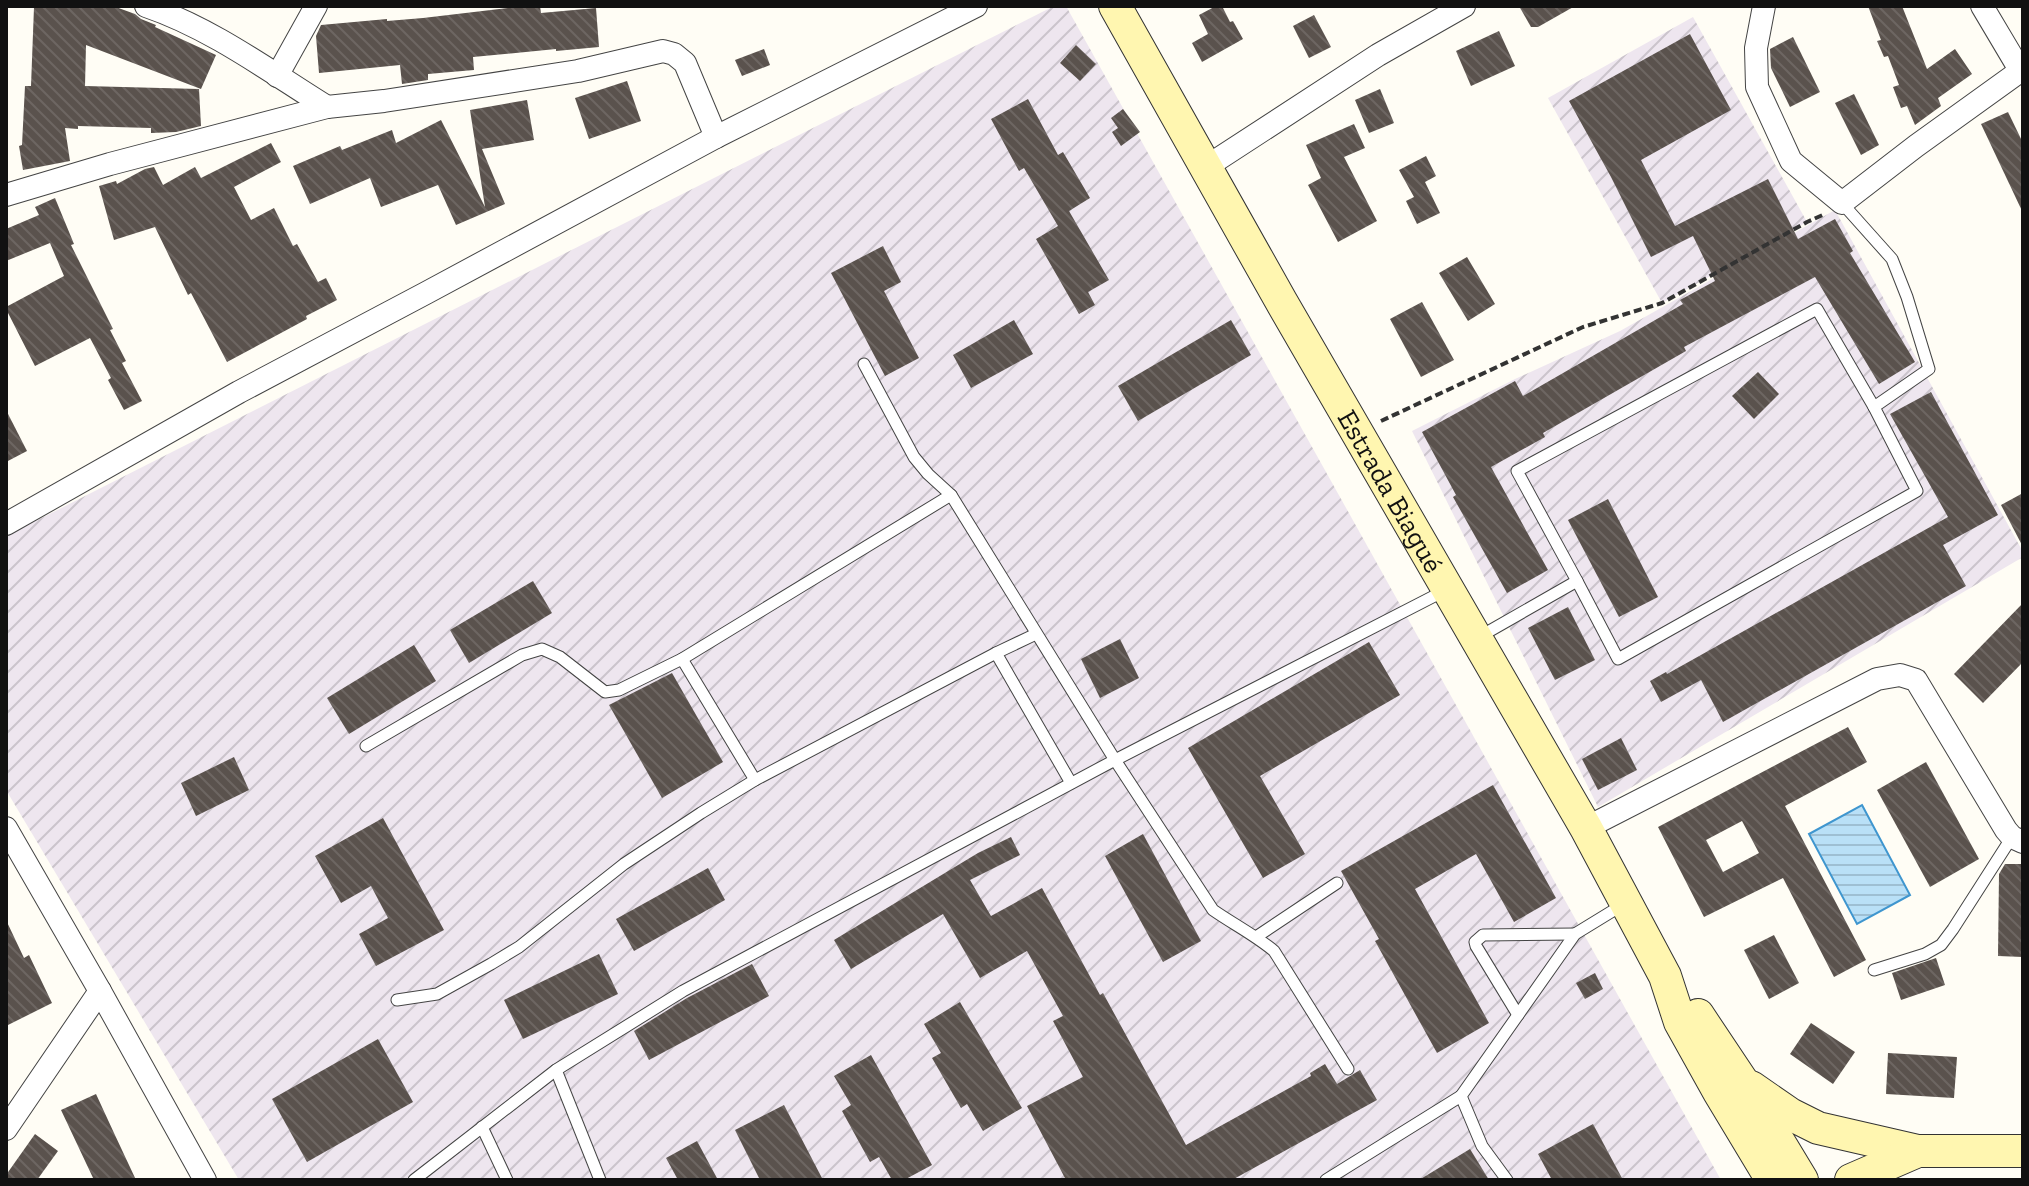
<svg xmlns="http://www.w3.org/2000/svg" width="2029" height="1186" font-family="'Zilla Slab',serif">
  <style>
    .industrial { fill: url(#industrial-furrows) }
    .water { fill: url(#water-rules); stroke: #3f96cf; stroke-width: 2 }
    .building { fill: url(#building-back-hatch); fill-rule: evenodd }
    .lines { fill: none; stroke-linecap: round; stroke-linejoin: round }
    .lane-casing { stroke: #444; stroke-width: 13 }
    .street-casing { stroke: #444; stroke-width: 24 }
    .secondary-casing { stroke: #333; stroke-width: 34 }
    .path { stroke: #333; stroke-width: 4; stroke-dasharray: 8 4; stroke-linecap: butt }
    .lane { stroke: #fff; stroke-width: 11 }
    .street { stroke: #fff; stroke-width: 22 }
    .secondary { stroke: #fff6b0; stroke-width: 32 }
    .labels { text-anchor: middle; stroke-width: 8; stroke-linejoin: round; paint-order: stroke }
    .street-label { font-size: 28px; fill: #111; stroke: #fff }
  </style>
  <defs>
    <pattern id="industrial-furrows" width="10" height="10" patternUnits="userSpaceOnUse" patternTransform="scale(2)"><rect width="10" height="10" fill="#eee6ef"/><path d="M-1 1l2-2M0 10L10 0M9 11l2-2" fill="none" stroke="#cbc4cc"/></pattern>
    <pattern id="water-rules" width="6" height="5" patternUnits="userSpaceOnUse" patternTransform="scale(2)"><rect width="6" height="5" fill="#b9e0f7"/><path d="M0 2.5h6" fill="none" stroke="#9ebfd3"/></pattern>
    <pattern id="building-back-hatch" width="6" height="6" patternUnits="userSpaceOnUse" patternTransform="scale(2)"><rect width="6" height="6" fill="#5a524d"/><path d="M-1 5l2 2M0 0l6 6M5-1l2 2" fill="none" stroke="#6d6662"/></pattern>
  </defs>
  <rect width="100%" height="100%" fill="#fffdf5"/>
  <g class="industrial">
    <polygon points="1054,6 1066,6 1721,1180 239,1180 6,790 6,536"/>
    <polygon points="1693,17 1807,222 1662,303 1548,98"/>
    <polygon points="1835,210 2023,552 2023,557 1598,807 1412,431 1515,379 1620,331"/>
  </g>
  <polygon class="water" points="1862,805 1910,895 1857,924 1809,834"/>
  <g class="building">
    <polygon points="108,6 113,6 135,14 141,19 156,25 155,27 216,55 201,89 86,45 85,86 199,89 201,126 176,132 151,133 151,128 78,126 78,129 65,128 70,161 23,170 19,146 22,145 25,86 31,86 34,7 107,8"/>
    <polygon points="525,6 540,6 541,13 596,8 599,47 556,51 556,49 473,57 474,70 428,74 428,80 402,84 400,65 319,73 316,36 321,25 387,19 387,21 423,18"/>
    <polygon points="1216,6 1222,6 1230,22 1233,21 1243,39 1202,62 1192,43 1208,34 1199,15"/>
    <polygon points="1519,6 1575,6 1538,27 1531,27"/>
    <polygon points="1868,6 1902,6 1927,69 1955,49 1972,74 1938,98 1941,106 1915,125 1907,106 1901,108 1893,87 1899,85 1888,56 1884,57 1877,41 1881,40"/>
    <polygon points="1314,15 1331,47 1309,58 1293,26"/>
    <polygon points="1499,31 1515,66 1471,86 1456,51"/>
    <polygon points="1690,34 1731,110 1641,160 1675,226 1768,179 1798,239 1835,219 1853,251 1850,253 1915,362 1879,384 1815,277 1684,347 1686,351 1543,433 1545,437 1491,467 1548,570 1507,593 1453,497 1456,495 1422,432 1515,381 1523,396 1683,304 1680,300 1715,281 1693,236 1651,257 1611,177 1569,101"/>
    <polygon points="1793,37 1820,92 1790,107 1771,68 1770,49"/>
    <polygon points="1076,45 1096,64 1080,81 1060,63"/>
    <polygon points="764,49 770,65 742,76 735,60"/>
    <polygon points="627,81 641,121 589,139 575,98"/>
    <polygon points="1380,89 1394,123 1369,133 1355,100"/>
    <polygon points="1854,94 1879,145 1861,155 1835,103"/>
    <polygon points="1028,99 1058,155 1063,152 1090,198 1069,211 1109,280 1088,292 1095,305 1079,314 1036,239 1058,226 1024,168 1019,171 991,119"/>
    <polygon points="527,100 534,140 482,149 505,204 456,225 438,185 381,207 370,178 310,204 293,166 340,146 342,150 392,130 396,143 441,120 485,207 470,110"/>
    <polygon points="1123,109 1140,132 1121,146 1112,132 1118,128 1111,118"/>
    <polygon points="2008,112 2023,143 2023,213 1981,124"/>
    <polygon points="1354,124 1365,148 1344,157 1377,221 1338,242 1308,185 1321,178 1306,145"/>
    <polygon points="271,143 281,162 234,187 251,220 274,208 293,246 297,244 318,282 326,278 337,300 306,316 307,319 227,362 191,293 188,295 155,227 114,240 99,186 116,181 117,184 145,169 154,167 163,185 195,167 201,178"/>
    <polygon points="1426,156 1436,176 1425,182 1440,213 1417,224 1406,201 1414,197 1399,170"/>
    <polygon points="55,198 74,244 71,245 113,329 110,330 126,361 122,363 142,401 124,410 108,380 111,378 90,338 35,366 6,309 6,307 64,276 50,243 6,261 6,229 39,215 35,207"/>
    <polygon points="883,246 901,282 884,291 919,358 885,376 831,273"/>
    <polygon points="1467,257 1495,304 1468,321 1439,273"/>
    <polygon points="1422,302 1454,360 1421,377 1390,319"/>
    <polygon points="1014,320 1033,354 971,388 953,355"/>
    <polygon points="1231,320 1251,355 1138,421 1118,386"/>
    <polygon points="1758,372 1779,394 1754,419 1732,396"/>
    <polygon points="1931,392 1998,515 1943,545 1966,586 1723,722 1701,680 1661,702 1650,681 1666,672 1667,674 1948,517 1890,414"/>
    <polygon points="6,410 27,451 6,462"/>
    <polygon points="2023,493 2023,547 2001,505"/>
    <polygon points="1608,499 1658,597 1619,617 1568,520"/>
    <polygon points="533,581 552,613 469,663 450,630"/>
    <polygon points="2023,603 2023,662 1983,703 1954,674"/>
    <polygon points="1568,607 1595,660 1555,680 1528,628"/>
    <polygon points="1120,639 1139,678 1100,698 1081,659"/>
    <polygon points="1369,642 1400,695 1260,776 1305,854 1263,878 1188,748"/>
    <polygon points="414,645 436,681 349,734 327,698"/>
    <polygon points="672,673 723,762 662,798 609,705"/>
    <path d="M1848 727 1867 762 1785 806 1866 960 1834 977 1783 878 1704 917 1658 827ZM1742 821 1759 853 1723 872 1706 840Z"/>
    <polygon points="1621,738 1637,770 1598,790 1582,759"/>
    <polygon points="234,757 249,790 196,816 181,783"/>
    <polygon points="1926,762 1979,859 1930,887 1877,790"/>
    <polygon points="1493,785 1556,898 1514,922 1476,854 1415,889 1489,1023 1437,1053 1375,941 1379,939 1341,871"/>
    <polygon points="383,818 444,930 376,966 359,934 388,918 371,886 341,903 315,856"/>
    <polygon points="1143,834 1201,941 1163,962 1105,856"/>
    <polygon points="1011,837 1020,855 970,880 991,916 1042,888 1100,995 1103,993 1186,1145 1311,1076 1310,1073 1325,1064 1337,1084 1360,1070 1377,1100 1232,1180 1066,1180 1027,1106 1083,1077 1053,1021 1063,1016 1027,951 980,978 943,914 851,969 834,940 978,853"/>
    <polygon points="2005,864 2023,864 2023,957 1998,956 1999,874"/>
    <polygon points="708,868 725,900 634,951 616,919"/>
    <polygon points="6,920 24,958 29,955 52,1003 6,1026"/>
    <polygon points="1774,935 1799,983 1769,999 1744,950"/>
    <polygon points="599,954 618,994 523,1039 504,1000"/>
    <polygon points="1936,958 1945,985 1901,1000 1892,973"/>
    <polygon points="752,964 769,996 649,1060 634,1031 687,998"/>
    <polygon points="1595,973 1603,989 1585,999 1576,983"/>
    <polygon points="960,1002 1022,1108 983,1131 967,1104 961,1108 932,1058 941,1053 924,1024"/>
    <polygon points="1811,1023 1855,1052 1833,1084 1790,1054"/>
    <polygon points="378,1039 413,1102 307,1162 272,1099"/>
    <polygon points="1888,1053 1957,1057 1954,1098 1886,1094"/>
    <polygon points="871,1055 932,1165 904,1180 892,1180 879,1157 870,1162 842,1111 851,1105 834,1076"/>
    <polygon points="96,1094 114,1133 136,1180 94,1180 61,1110"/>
    <polygon points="784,1105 823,1180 760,1180 735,1130"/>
    <polygon points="1593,1124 1623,1180 1552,1180 1538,1154"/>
    <polygon points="35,1134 58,1151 37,1180 6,1180 6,1175"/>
    <polygon points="697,1141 718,1180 678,1180 666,1158"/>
    <polygon points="1470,1149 1489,1180 1419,1180"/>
  </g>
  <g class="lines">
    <g class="lane-casing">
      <g id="lane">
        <path d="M864 364 914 457 928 474 951 495 1115 760 1213 910C1233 924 1255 935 1274 951L1348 1069"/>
        <polyline points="1577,581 1618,659 1917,491 1874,407 1929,369 1907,297 1892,259 1842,203"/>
        <polyline points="1479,637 1577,581 1517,471 1817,309 1874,407"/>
        <polyline points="996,653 1071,783"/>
        <polyline points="682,659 755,780"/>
        <polyline points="366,746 522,655 542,649 560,657 605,692 619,690 682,659 951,495"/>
        <polyline points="1256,937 1337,883"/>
        <polyline points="1874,970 1925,954 1941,945 1953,929 2012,837"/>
        <polyline points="397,1000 437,994 491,964 519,947 624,864 701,813 755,780 996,653 1036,634"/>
        <polyline points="1518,1015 1476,946 1475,942 1483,935 1575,934"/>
        <polyline points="556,1070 600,1180"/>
        <polyline points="482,1127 507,1180"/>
        <polyline points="414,1180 556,1070 683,991 1115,760 1446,590"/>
        <polyline points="1326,1180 1461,1096"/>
        <polyline points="1507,1180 1482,1146 1461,1096 1575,934 1624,904"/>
      </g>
    </g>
    <g class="street-casing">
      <g id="street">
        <path d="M146 6C211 28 269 71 327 107"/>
        <polyline points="1764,6 1756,48 1757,87 1791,161 1842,203 1916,146 2023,69"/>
        <polyline points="1982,6 2020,70"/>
        <polyline points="277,76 316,6"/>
        <polyline points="1206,167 1378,55 1464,6"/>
        <polyline points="6,195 110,164 327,107 384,101 578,71 663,51 674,54 685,63 716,137"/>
        <polyline points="6,524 239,392 426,293 716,137 976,6"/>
        <polyline points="6,828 100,991 205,1180"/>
        <polyline points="1586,828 1877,679 1900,675 1916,680 2006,830 2012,837 2023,842"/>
        <polyline points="6,1129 100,991"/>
      </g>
    </g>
    <g class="secondary-casing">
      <g id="secondary">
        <path id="s1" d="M1115 6 1281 301 1586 828 1665 976 1680 1022 1719 1092 1772 1180"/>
        <polyline points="1698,1015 1742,1081 1802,1180"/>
        <polyline points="1751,1087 1790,1114 1818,1128 1918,1151"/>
        <polyline points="1851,1180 1918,1151 2023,1151"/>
      </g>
    </g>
    <polyline class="path" points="1381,421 1583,327 1662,303 1807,222 1825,214"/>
    <use href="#lane" class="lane"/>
    <use href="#street" class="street"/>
    <use href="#secondary" class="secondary"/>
  </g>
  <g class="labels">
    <g class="street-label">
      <text dy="10" stroke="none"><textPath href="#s1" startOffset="558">Estrada Biagué</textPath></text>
    </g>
  </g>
  <rect width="2029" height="1186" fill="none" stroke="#111111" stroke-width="16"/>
</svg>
